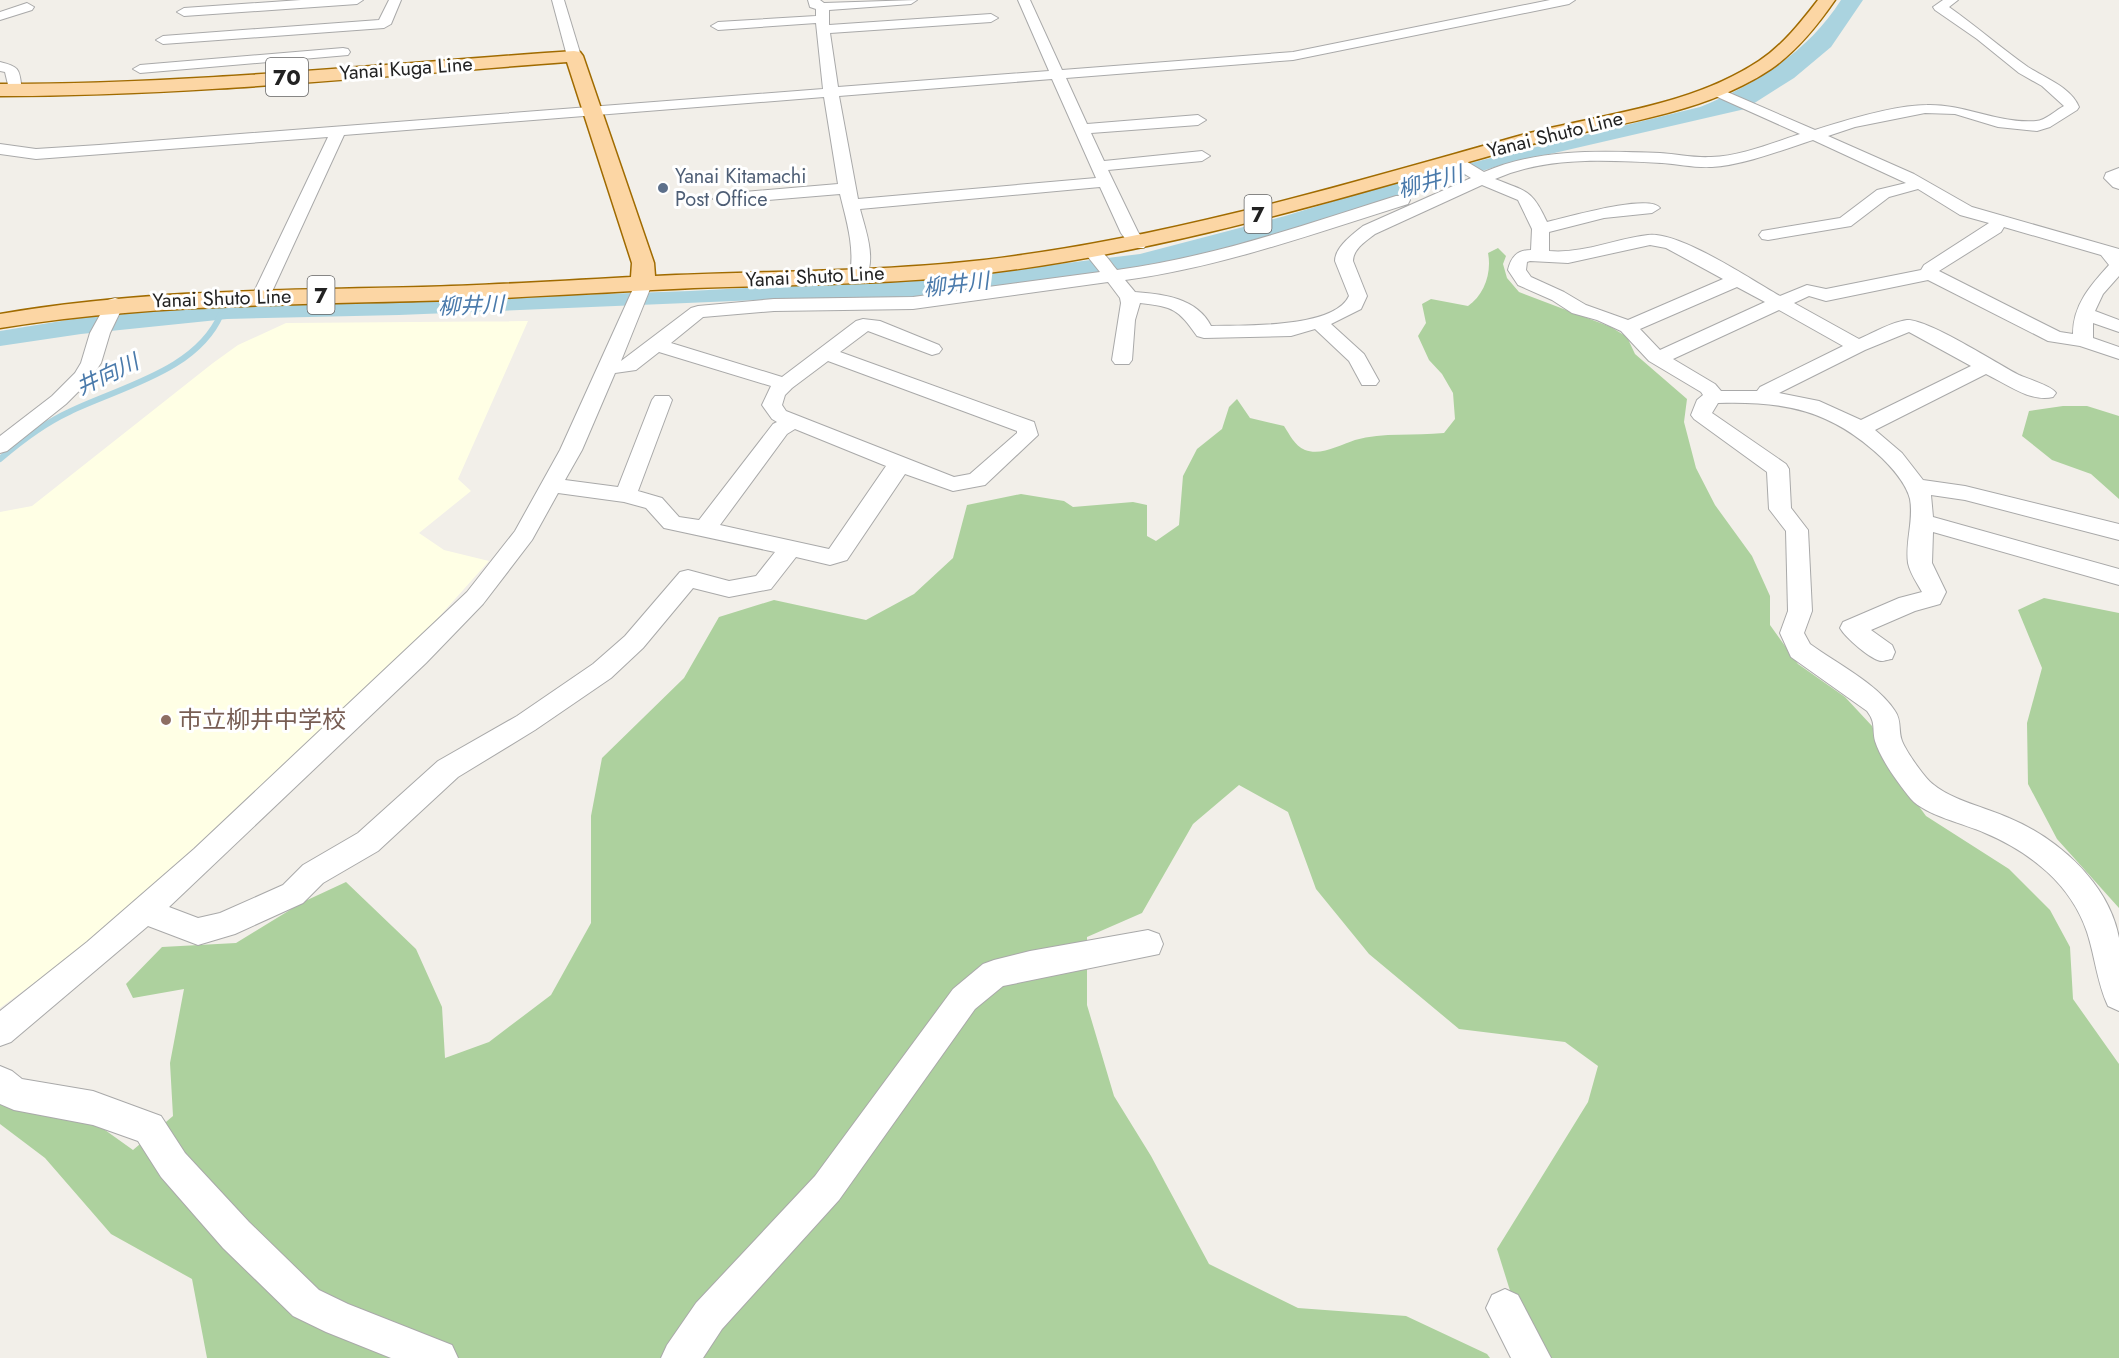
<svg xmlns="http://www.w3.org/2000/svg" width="2119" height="1358" font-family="Jost,'Noto Sans JP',sans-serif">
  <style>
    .education { fill: #ffffe5 }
    .forest { fill: #add19e }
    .water { fill: #aad3df }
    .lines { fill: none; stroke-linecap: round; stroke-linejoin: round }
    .stream { stroke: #aad3df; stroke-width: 6 }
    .minor-casing { stroke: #a9a9a9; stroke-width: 2 }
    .major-casing { stroke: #a06b00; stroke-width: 3 }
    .minor { fill: #fff; fill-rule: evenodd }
    .major { fill: #fcd6a4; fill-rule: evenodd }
    .service-dot { fill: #5c6f8a; stroke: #fff; stroke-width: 2 }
    .education-dot { fill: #8d6e63; stroke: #fff; stroke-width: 2 }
    .labels { text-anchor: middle; stroke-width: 6; stroke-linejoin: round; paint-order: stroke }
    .far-street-label { font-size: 20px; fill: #222; stroke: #fff }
    .far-service-label { font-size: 20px; fill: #4e5e75; stroke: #fff; text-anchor: start }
    .shield { fill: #fff; stroke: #646464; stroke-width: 1.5 }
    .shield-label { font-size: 22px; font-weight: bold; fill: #222 }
    .far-water-label { font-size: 22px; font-style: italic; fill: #4a7aab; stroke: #fff }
    .education-label { font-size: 24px; fill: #785e54; stroke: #fff; text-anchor: start }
  </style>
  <rect width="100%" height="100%" fill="#f2efe9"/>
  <polygon class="education" points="528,321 458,479 471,491 419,533 444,550 489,561 430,627 232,813 91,941 0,1008 0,512 32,506 213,363 238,345 286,323"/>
  <g class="forest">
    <path d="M1498 248 1506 256 1503 264 1507 278 1519 292 1611 327 1627 337 1635 354 1687 399 1684 422 1696 468 1715 505 1752 556 1770 596V625L1798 664 1845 697 1872 726 1887 763 1926 816 2009 869 2050 910 2070 947 2073 999 2119 1064V1358H1547L1517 1313 1497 1249 1588 1102 1598 1066 1565 1042 1459 1029 1369 954 1316 889 1288 812 1239 785 1193 824 1142 913 1087 937V1005L1114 1096 1151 1156 1209 1264 1298 1308 1406 1316 1487 1354 1490 1358H207L192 1279 111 1234 45 1158 0 1124V1105L4 1097 98 1125 133 1150 173 1116 170 1063 184 989 133 998 126 984 162 947 236 943 303 902 346 882 416 949 442 1007 445 1058 489 1042 551 995 591 923V816L602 758 684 678 719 617 774 600 866 620 914 594 953 558 967 505 1021 494 1064 501 1073 507 1133 502 1147 505V536L1156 541 1179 525 1183 476 1197 449 1222 429 1229 407 1237 399 1250 418 1284 426C1290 435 1294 445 1305 450 1321 456 1340 445 1355 440 1383 432 1415 436 1444 433L1455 419 1453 393 1442 374 1429 360 1418 336 1426 323 1422 304 1431 299 1468 306C1484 295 1492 273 1488 253Z"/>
    <polygon points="2063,406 2087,406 2119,416 2119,499 2091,474 2052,460 2022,436 2029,411"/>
    <polygon points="2044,598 2119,613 2119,908 2057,839 2028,784 2027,723 2042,668 2018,610"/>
  </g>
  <path class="water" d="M1841 0H1863L1831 47 1794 78 1745 109 1498 166 1266 238 1184 258 1097 274 938 296 886 299 808 298 399 315 227 319 81 334 0 346V331L98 315 164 309 690 291 953 277 1140 254 1285 216 1413 177 1700 107C1755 85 1809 51 1841 0Z"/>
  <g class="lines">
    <path class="stream" d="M0 459C21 441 43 424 69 412 120 387 197 371 221 314"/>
    <g class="minor-casing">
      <g id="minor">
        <polygon points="301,0 363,0 357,4 184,16 177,12 184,8"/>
        <polygon points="389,0 401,0 391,24 384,28 163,44 156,40 163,36 379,20"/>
        <polygon points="552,0 564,0 581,56 579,59 574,60 567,56"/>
        <path d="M808 0H820L824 3 917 0 911 4 829 10V25L991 14 998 18 991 22 830 33 838 87 1049 71 1018 0H1030L1062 70 1293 52 1550 0H1575L1569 4 1293 60 1066 78 1087 124 1198 115 1206 120 1198 125 1091 133 1104 161 1202 151 1210 156 1202 161 1108 170 1138 232 1147 244 1144 248H1132L1121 233 1100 187 860 209C865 228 877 260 865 278H853L850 274C855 247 846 219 840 194L721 204 713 199 721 194 838 184 824 97 344 135 270 296 267 300H255L252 296 328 137 36 159 0 154V144L36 149 99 145 823 89 816 23 718 30 711 26 718 22 816 16V9L810 7ZM1052 79 1096 178 858 199 839 96Z"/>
        <path d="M1943 0H1958L1949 7C1976 26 2001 48 2028 67 2045 78 2071 87 2079 107L2077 110 2050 127 2037 131 1998 127 1955 114 1925 113 1855 127 1828 136 1914 174 1972 207 2119 249V276L2103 294 2095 311 2119 320V332L2093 323V338L2119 347V359L2080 346 2048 341 1928 280 1826 301 1809 296 1794 303 1859 339C1873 333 1891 322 1907 320 1928 319 1996 363 2019 375 2028 379 2052 386 2056 393L2053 397C2031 403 2005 383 1986 374L1875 430 1902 453 1923 480 1965 486 2119 524V540L1965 500 1931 495 1933 517 2119 569V585L1933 532 1932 563 1946 592 1940 604 1915 611 1871 630 1892 645 1895 652 1892 659C1890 659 1884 661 1882 661 1872 661 1845 637 1840 628L1843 622 1899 598 1922 592C1917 583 1910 573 1908 563 1905 542 1914 520 1910 499 1906 483 1893 469 1882 458 1831 410 1785 401 1718 403L1712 413 1786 464 1789 469 1791 508 1808 530 1812 611 1804 633 1810 644C1836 663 1878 684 1895 711 1902 721 1898 731 1902 741 1906 751 1925 779 1934 785 1952 800 1987 808 2009 818 2057 838 2109 883 2119 938 2119 960 2119 987 2119 1011L2108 1006C2097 983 2095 956 2087 932 2071 884 2030 852 1985 833 1965 824 1925 815 1911 799 1898 783 1881 760 1875 741 1872 727 1876 723 1867 711L1791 657 1780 633 1788 611 1786 531 1769 509 1767 472 1694 419 1691 415 1697 400 1703 395 1701 392 1649 361 1621 331 1597 320 1572 313 1552 300 1518 285 1508 270C1511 257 1517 250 1531 250L1532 229 1518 200 1482 185 1375 234C1366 241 1353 249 1353 261L1367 296 1361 309 1331 324 1364 354 1379 381 1376 385H1362L1349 361 1315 329 1291 336 1204 338 1197 336C1178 309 1174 307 1140 303L1135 320 1132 360 1129 364H1115L1112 360 1121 303 1120 298 1108 282 913 309 774 311 703 317 671 343 782 377 856 321 863 319 880 321 939 345 942 349 939 353 932 355 868 331 840 352 1034 422 1038 435 985 485 953 491 905 474 847 560 830 565 796 557 771 589 729 597 693 588 643 648 611 678 535 730 458 777 378 851 323 883 303 903 235 934 198 945 148 926 11 1042 0 1046V1011L87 942 194 849 467 592 515 531 560 450 637 280H649L652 284 621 361 691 308 698 306 774 299 913 297 1100 272 1084 252 1087 248C1102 245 1108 260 1117 270 1213 257 1304 225 1396 196H1408L1410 200 1408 204C1315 233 1222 267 1125 280L1135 292C1163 294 1197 298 1211 326 1242 325 1334 329 1349 296L1335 261C1335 247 1352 235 1363 226L1471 178 1447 163 1445 160 1447 157H1459L1484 172C1539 148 1601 151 1660 153 1677 154 1694 158 1711 157 1741 156 1772 143 1800 134L1713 95 1711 92 1718 88 1815 130C1846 120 1895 105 1927 105 1965 104 1999 124 2036 121 2045 121 2056 110 2064 106L2042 86 2019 73 1977 39 1935 10 1933 7ZM1813 140 1906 183 1877 190 1840 218 1762 231 1759 235 1762 239 1768 240 1851 226 1889 197 1918 189 1960 215 1989 223 1924 265 1921 270 1826 289 1807 285 1780 296C1750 279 1679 231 1648 235 1614 239 1583 254 1549 251V232L1604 218 1652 213 1660 208C1649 193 1565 218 1547 222 1532 190 1528 192 1495 179 1547 156 1606 160 1662 163 1678 164 1695 168 1712 167 1744 165 1782 150 1813 140ZM2004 227 2101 255 2109 265C2090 286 2073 305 2073 334L2060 332 1939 271 2001 232ZM1650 245 1666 248 1723 279 1628 320 1586 305 1564 292 1531 277 1526 270 1527 262 1530 261 1568 263ZM1737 287 1765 302 1660 350 1640 329ZM1779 310 1843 346 1760 387 1757 391H1721L1715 384 1673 359ZM1909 332 1971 366 1861 420 1819 401 1779 393 1865 350ZM659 352 771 386 762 405 772 419 777 422 773 424 699 520 679 517 662 498 638 491 672 400 669 396H655L652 400 618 487 565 480 582 450 615 373 636 370ZM828 361 1017 431V433L970 474 954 477 786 411 782 405 785 395 792 388ZM795 429 886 466 829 549 720 525 787 434ZM558 493 624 502 646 508 664 528 775 552 756 576 729 581 688 570 680 572 625 636 593 664 517 716 438 761 358 833 303 865 283 885 220 913 198 918 169 907 426 663 483 604 532 540Z"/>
        <polygon points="27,3 34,7 32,10 0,20 0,12"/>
        <polygon points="343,48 348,49 350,52 348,55 140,73 133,69 140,65"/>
        <path d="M0 62C21 67 19 70 22 90L20 93H10L5 72 0 71Z"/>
        <polygon points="2119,168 2119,189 2113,187 2104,178 2106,173"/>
        <polygon points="115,298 122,300 124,304 110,333 101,363 89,381 66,404 7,451 0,453 0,436 52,396 75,373 81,363 90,333 106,304 108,300"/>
        <polygon points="1148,930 1159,934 1163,944 1159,954 1003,986 975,1009 839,1200 722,1329 703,1358 661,1358 667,1345 696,1303 815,1176 953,989 983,964 994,960 1030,951"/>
        <polygon points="0,1066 12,1071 22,1079 93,1091 161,1116 185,1153 249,1222 319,1290 348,1304 452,1345 458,1358 391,1358 326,1332 293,1316 223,1248 161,1177 138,1141 93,1125 14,1110 0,1104"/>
        <polygon points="1505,1289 1518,1295 1551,1358 1511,1358 1486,1308 1492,1295"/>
      </g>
    </g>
    <g class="major-casing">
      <path id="major" d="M1818 0H1835C1817 26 1797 51 1771 69 1696 119 1601 124 1517 148 1328 202 1139 260 942 278 859 285 777 285 694 288 602 292 510 299 418 301 278 305 139 305 0 328V314C140 290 280 290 422 287 492 285 562 281 631 277L632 263 567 62C378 76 189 96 0 96V84C192 84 383 64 574 51L580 52 583 56 654 263 655 276C774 270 896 273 1015 256 1185 233 1350 183 1515 137 1596 114 1686 109 1759 61 1783 45 1801 22 1818 0Z"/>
    </g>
    <use href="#minor" class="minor"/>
    <use href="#major" class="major"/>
  </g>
  <circle class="service-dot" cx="663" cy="188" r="6"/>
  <circle class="education-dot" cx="166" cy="720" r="6"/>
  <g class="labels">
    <g class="far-street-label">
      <text transform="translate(406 68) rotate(-4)" y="7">Yanai Kuga Line</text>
      <text transform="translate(1555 134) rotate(-14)" y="7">Yanai Shuto Line</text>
      <text transform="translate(815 276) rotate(-3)" y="7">Yanai Shuto Line</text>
      <text transform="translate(222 298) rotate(-2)" y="7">Yanai Shuto Line</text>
    </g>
    <g class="far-service-label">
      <text x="675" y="183">Yanai Kitamachi<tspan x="675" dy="23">Post Office</tspan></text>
    </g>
    <g class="shield">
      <rect x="266" y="58" width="42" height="38" rx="4.5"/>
      <rect x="1244.5" y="195" width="27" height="38" rx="4.5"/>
      <rect x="307.5" y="276" width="27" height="38" rx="4.5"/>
    </g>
    <g class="shield-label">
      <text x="287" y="85">70</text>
      <text x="1258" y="222">7</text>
      <text x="321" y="303">7</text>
    </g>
    <g class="far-water-label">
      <text transform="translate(1430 181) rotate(-15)" y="8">柳井川</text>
      <text transform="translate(956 284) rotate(-7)" y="8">柳井川</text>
      <text transform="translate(471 305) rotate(-2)" y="8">柳井川</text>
      <text transform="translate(107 374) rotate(-25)" y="8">井向川</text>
    </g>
    <g class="education-label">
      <text x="178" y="728">市立柳井中学校</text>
    </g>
  </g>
</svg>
